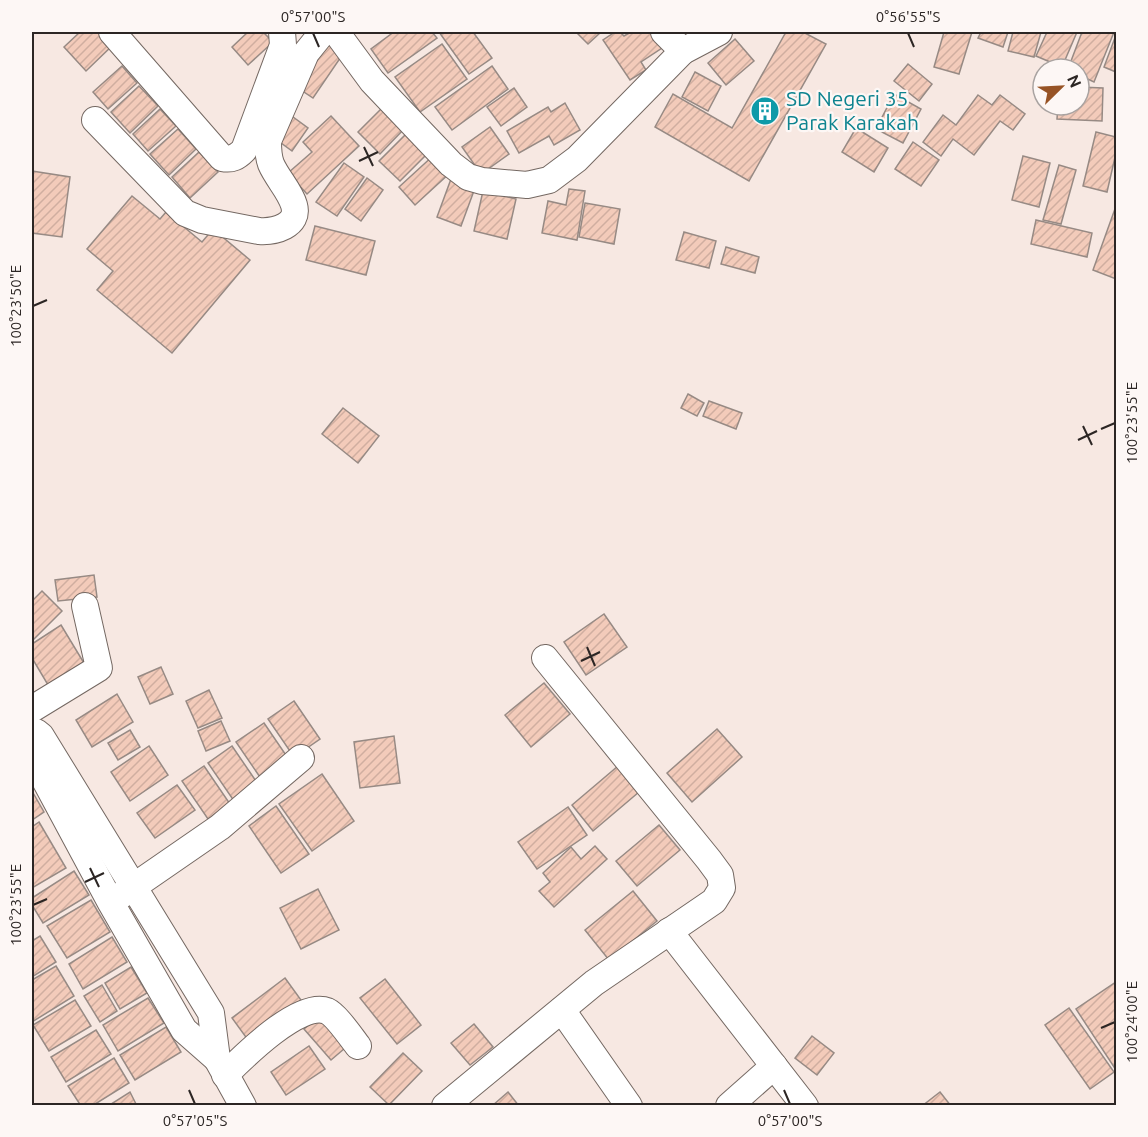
<svg xmlns="http://www.w3.org/2000/svg" width="1148" height="1137" font-family="Ubuntu,sans-serif">
  <style>
    .building { fill: url(#building-hatch); stroke: #978a84; stroke-width: 1.5 }
    .lines { fill: none; stroke-linecap: round; stroke-linejoin: round }
    .minor-casing { stroke: #746862; stroke-width: 28 }
    .minor { stroke: #fff; stroke-width: 26 }
    .ticks { fill: none; stroke: #2c2624; stroke-width: 2 }
    .labels { text-anchor: middle; stroke-width: 4.5; stroke-linejoin: round; paint-order: stroke }
    .culture-label { font-size: 21px; fill: #0d838f; stroke: #fdf7f5; text-anchor: start }
    .neatline { fill: none; stroke: #2c2624; stroke-width: 2 }
    .ticks-label { font-size: 15px; text-anchor: middle; fill: #2c2624 }
  </style>
  <defs>
    <pattern id="building-hatch" width="6" height="6" patternUnits="userSpaceOnUse" patternTransform="scale(1.5)"><rect width="6" height="6" fill="#f3cbba"/><path d="M-1 1l2-2M0 6l6-6M5 7l2-2" fill="none" stroke="#d0aea0"/></pattern>
  </defs>
  <rect width="100%" height="100%" fill="#f7e8e2"/>
  <g class="building">
    <polygon points="80,32 103,32 114,44 86,71 64,47"/>
    <polygon points="248,32 263,32 273,42 248,65 232,47"/>
    <polygon points="390,32 432,32 437,38 388,73 371,49 391,34"/>
    <polygon points="439,32 473,32 492,58 469,74"/>
    <polygon points="576,32 601,32 588,44"/>
    <polygon points="615,32 620,32 624,36 631,32 651,32 662,48 641,62 646,70 630,80 603,40"/>
    <polygon points="786,32 803,32 826,44 749,181 655,127 673,94 732,128"/>
    <polygon points="944,32 972,32 959,74 934,67"/>
    <polygon points="981,32 1008,32 1003,47 978,38"/>
    <polygon points="1013,32 1041,32 1034,57 1008,51"/>
    <polygon points="1047,32 1077,32 1062,67 1036,56"/>
    <polygon points="1082,32 1114,32 1094,82 1079,75 1079,69 1068,69"/>
    <polygon points="1116,35 1116,72 1104,67"/>
    <polygon points="735,39 754,61 726,85 708,63"/>
    <polygon points="330,41 345,51 313,98 298,88"/>
    <polygon points="442,44 467,79 420,112 395,77"/>
    <polygon points="908,64 932,84 919,101 894,81"/>
    <polygon points="122,66 137,83 108,109 93,92"/>
    <polygon points="492,66 508,89 452,130 435,107"/>
    <polygon points="695,72 721,86 708,111 682,97"/>
    <polygon points="139,86 158,106 130,133 111,112"/>
    <polygon points="1079,87 1103,88 1102,121 1057,119 1058,105 1079,105"/>
    <polygon points="514,88 527,107 501,126 487,107"/>
    <polygon points="894,94 921,109 903,143 876,129"/>
    <polygon points="978,95 992,105 1000,95 1025,114 1013,130 1000,121 974,155 953,139 941,156 923,142 943,115 956,125"/>
    <polygon points="565,103 580,130 554,145 549,136 519,153 507,131 548,107 551,112"/>
    <polygon points="382,108 404,129 380,154 358,132"/>
    <polygon points="160,109 176,126 148,151 133,134"/>
    <polygon points="289,114 308,128 292,151 273,137"/>
    <polygon points="331,116 359,146 307,194 288,173 312,152 303,142"/>
    <polygon points="490,127 509,154 481,174 462,147"/>
    <polygon points="856,128 888,148 874,172 842,152"/>
    <polygon points="178,129 196,149 169,175 150,154"/>
    <polygon points="411,129 432,149 400,181 379,161"/>
    <polygon points="1096,132 1116,137 1116,153 1107,192 1083,186"/>
    <polygon points="913,142 939,160 921,186 895,169"/>
    <polygon points="199,152 218,172 190,198 172,177"/>
    <polygon points="435,154 451,172 415,205 399,187"/>
    <polygon points="1023,156 1050,163 1039,207 1012,200"/>
    <polygon points="344,163 364,177 337,216 316,202"/>
    <polygon points="1059,165 1076,170 1061,224 1043,220"/>
    <polygon points="32,171 70,177 62,237 32,233"/>
    <polygon points="367,178 383,190 361,221 345,209"/>
    <polygon points="451,179 475,188 461,226 437,217"/>
    <polygon points="569,189 585,191 577,240 542,233 548,201 566,205"/>
    <polygon points="483,191 516,199 507,239 474,231"/>
    <polygon points="132,196 160,219 166,212 202,242 213,229 250,260 172,353 97,290 113,271 87,249"/>
    <polygon points="585,203 620,209 614,244 579,237"/>
    <polygon points="1116,206 1116,279 1093,270"/>
    <polygon points="1036,220 1092,233 1087,257 1031,244"/>
    <polygon points="315,226 375,241 366,275 306,260"/>
    <polygon points="684,232 716,241 709,268 676,260"/>
    <polygon points="726,247 759,257 755,273 721,264"/>
    <polygon points="688,394 704,403 697,416 681,408"/>
    <polygon points="709,401 742,413 736,429 703,416"/>
    <polygon points="343,408 379,436 358,463 322,434"/>
    <polygon points="94,575 97,597 58,601 55,580"/>
    <polygon points="42,591 62,611 32,641 32,601"/>
    <polygon points="604,614 627,647 586,675 564,642"/>
    <polygon points="61,625 87,668 51,690 32,658 32,644"/>
    <polygon points="161,667 173,694 150,704 138,677"/>
    <polygon points="544,683 570,714 531,747 505,715"/>
    <polygon points="209,690 222,718 198,728 186,701"/>
    <polygon points="117,694 133,722 92,747 76,720"/>
    <polygon points="294,701 320,739 294,757 268,719"/>
    <polygon points="221,721 230,741 206,751 198,731"/>
    <polygon points="264,723 290,761 262,780 236,742"/>
    <polygon points="717,729 742,757 692,802 667,773"/>
    <polygon points="130,730 140,747 118,760 108,743"/>
    <polygon points="394,736 400,783 360,788 354,742"/>
    <polygon points="149,746 168,775 130,801 111,772"/>
    <polygon points="232,746 258,784 234,801 208,763"/>
    <polygon points="204,766 230,804 208,819 182,781"/>
    <polygon points="618,766 639,792 593,831 572,805"/>
    <polygon points="322,774 354,821 312,851 279,804"/>
    <polygon points="177,785 195,810 155,838 137,813"/>
    <polygon points="32,791 44,812 32,820"/>
    <polygon points="276,806 309,854 281,873 249,826"/>
    <polygon points="568,807 587,835 537,869 518,842"/>
    <polygon points="39,822 66,868 32,888 32,827"/>
    <polygon points="659,825 680,850 637,886 616,861"/>
    <polygon points="595,846 607,859 554,907 539,891 550,882 543,873 571,847 581,859"/>
    <polygon points="74,871 89,895 43,923 32,905 32,898"/>
    <polygon points="318,889 339,930 301,949 280,908"/>
    <polygon points="633,891 657,921 609,960 585,930"/>
    <polygon points="91,900 110,932 67,958 47,926"/>
    <polygon points="40,936 56,962 32,977 32,941"/>
    <polygon points="112,937 127,962 83,989 69,964"/>
    <polygon points="56,966 74,996 32,1022 32,980"/>
    <polygon points="131,967 147,993 120,1009 105,983"/>
    <polygon points="285,978 301,1000 248,1040 232,1018"/>
    <polygon points="385,979 421,1025 397,1044 360,998"/>
    <polygon points="1116,982 1116,1070 1076,1009"/>
    <polygon points="102,985 117,1011 100,1022 84,996"/>
    <polygon points="148,998 164,1023 118,1051 103,1025"/>
    <polygon points="75,1000 91,1026 49,1051 33,1025"/>
    <polygon points="1069,1008 1114,1072 1090,1089 1045,1025"/>
    <polygon points="324,1012 351,1043 331,1060 304,1029"/>
    <polygon points="474,1024 493,1047 470,1065 451,1043"/>
    <polygon points="166,1027 181,1052 135,1080 120,1055"/>
    <polygon points="96,1030 111,1054 66,1082 51,1057"/>
    <polygon points="812,1036 834,1053 817,1075 795,1058"/>
    <polygon points="309,1046 325,1069 286,1095 271,1072"/>
    <polygon points="403,1053 422,1071 389,1105 370,1087"/>
    <polygon points="114,1058 129,1083 92,1106 81,1106 68,1086"/>
    <polygon points="130,1092 137,1106 108,1106"/>
    <polygon points="508,1092 519,1106 492,1106"/>
    <polygon points="940,1092 951,1106 922,1106"/>
  </g>
  <g class="lines">
    <g class="minor-casing">
      <g id="minor">
        <path d="M112 32 222 158C232 160 237 157 244 150L283 45 282 32"/>
        <polyline points="336,32 372,81 451,164 468,177 482,181 527,185 549,180 577,159 683,51 719,32"/>
        <polyline points="664,32 683,51"/>
        <path d="M95 120 185 213 202 220 259 231C274 232 300 226 294 205 290 191 277 178 271 164 268 156 268 149 268 141L306 53 323 32"/>
        <polyline points="32,709 99,668 85,606"/>
        <polyline points="32,733 36,732 41,736 211,1013 217,1059 243,1106"/>
        <polyline points="32,756 111,903 184,1030 217,1059"/>
        <polyline points="120,896 220,827 301,758"/>
        <polyline points="669,931 805,1106"/>
        <polyline points="562,1010 629,1106"/>
        <path d="M225 1075C243 1057 300 1000 327 1011 336 1015 351 1037 358 1046"/>
        <polyline points="445,1106 594,983 714,901 722,888 720,875 709,860 545,658"/>
        <polyline points="729,1106 774,1066"/>
      </g>
    </g>
    <use href="#minor" class="minor"/>
  </g>
  <path class="ticks" d="M313 33 319 47M908 33 914 47M364 147 373 166M359 161 378 152M33 306 47 300M1083 426 1092 445M1101 429 1115 423M1078 440 1097 431M587 647 595 666M581 661 600 652M90 868 99 887M85 882 104 873M33 905 47 899M1101 1028 1115 1022M189 1090 195 1104M784 1090 790 1104"/>
  <defs>
    <g id="building-disc" transform="scale(1.5)"><circle r="9.5" fill="#0f9aa8" stroke="#fdf7f5"/><path d="M-4-6H4V6H1V3H-1V6H-4ZM-2.5-4.3h1.7v1.8h-1.7ZM.8-4.3h1.7v1.8H.8ZM-2.5-1h1.7V.8h-1.7ZM.8-1h1.7V.8H.8Z" fill="#fff"/></g>
  </defs>
  <g fill-rule="evenodd">
    <use href="#building-disc" x="765" y="111"/>
  </g>
  <g class="labels">
    <g class="culture-label">
      <text x="786" y="106">SD Negeri 35<tspan x="786" dy="24">Parak Karakah</tspan></text>
    </g>
  </g>
  <rect width="1148" height="1137" fill="none" stroke="#fdf7f5" stroke-width="66"/>
  <g transform="translate(1061 87) rotate(66)"><circle r="28" fill="#fdf7f5" stroke="#a9a3a1" stroke-width="1.5"/>
  <path d="M0-4.5L10 22L0 15L-10 22Z" fill="#975325"/>
  <text y="-9" font-size="16" font-weight="bold" text-anchor="middle" fill="#2c2624">N</text>
  </g>
  <rect x="33" y="33" width="1082" height="1071" class="neatline"/>
  <g class="ticks-label">
    <text x="313" y="22">0°57'00"S</text>
    <text x="908" y="22">0°56'55"S</text>
    <text transform="translate(16 306) rotate(-90)" y="5">100°23'50"E</text>
    <text transform="translate(1132 423) rotate(-90)" y="5">100°23'55"E</text>
    <text transform="translate(16 905) rotate(-90)" y="5">100°23'55"E</text>
    <text transform="translate(1132 1022) rotate(-90)" y="5">100°24'00"E</text>
    <text x="195" y="1126">0°57'05"S</text>
    <text x="790" y="1126">0°57'00"S</text>
  </g>
</svg>
